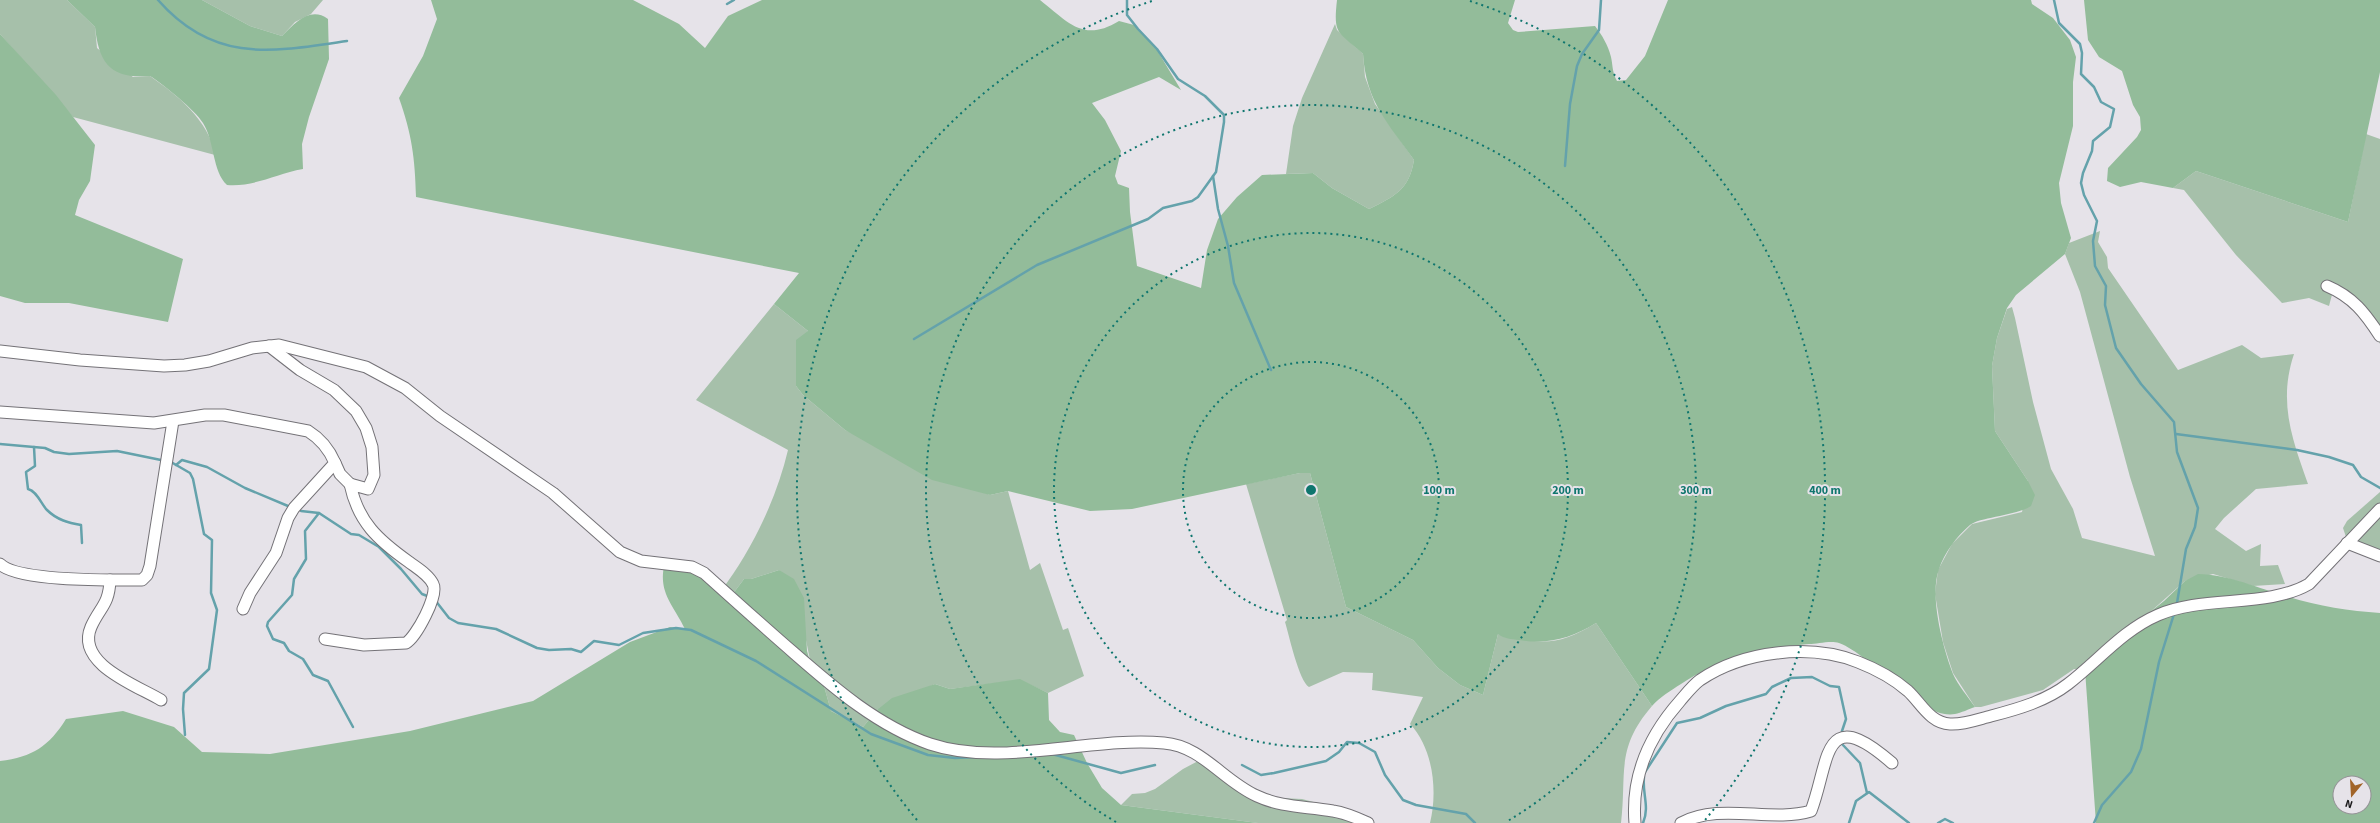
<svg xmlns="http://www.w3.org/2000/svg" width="2380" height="823" font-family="'Source Sans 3',sans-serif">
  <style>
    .green { fill: #a6c0aa }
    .forest { fill: #93bc9a; fill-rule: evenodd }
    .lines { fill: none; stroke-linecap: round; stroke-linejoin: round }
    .stream { stroke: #64a2ab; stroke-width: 2.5 }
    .minor-casing { stroke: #747277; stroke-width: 13 }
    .minor { stroke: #fff; stroke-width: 11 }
    .ring { fill: none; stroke: #0f766e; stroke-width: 2; stroke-dasharray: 2 4 }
    .centre { fill: #0f766e; stroke: #e6e3e9; stroke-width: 2 }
    .ring-label { font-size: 12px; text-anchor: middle; font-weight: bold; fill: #0f766e; stroke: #e6e3e9; stroke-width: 4; stroke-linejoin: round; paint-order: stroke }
  </style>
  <rect width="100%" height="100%" fill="#e6e3e9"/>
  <g class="green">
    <path d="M0 0H67L95 27 97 48 133 77 150 76C177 95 209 120 215 155L73 117 0 34Z"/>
    <polygon points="202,0 323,0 311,14 295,22 282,36 250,26"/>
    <path d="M1335 24 1337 30 1363 54 1365 77 1375 104 1414 160C1409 190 1395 196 1369 209L1332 188 1313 173 1286 174 1293 126 1302 98Z"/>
    <polygon points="2366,134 2380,139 2380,344 2377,335 2334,287 2329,306 2309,298 2282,303 2236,255 2184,190 2173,188 2196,171 2348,222"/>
    <path d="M2100 231 2098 242 2107 257 2108 268 2178 370 2242 345 2261 358 2294 354C2278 402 2292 439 2308 484L2256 489 2224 518 2215 529 2246 551 2261 544 2260 566 2278 565 2285 584 2253 586 2213 574 2185 581 2085 670 2074 669 2043 690 1981 707H1975L1953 673 1943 642 1935 594 1938 570 1952 544 1972 524 2022 512 2028 481 1995 431 1992 366 1997 338 2007 309 2012 307 2015 318 2033 402 2051 469 2073 509 2082 538 2155 556 2130 477 2080 292 2065 254 2069 243Z"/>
    <path d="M774 304 808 331 796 386 803 395 845 430 990 495 1008 491 1030 570 1040 563 1063 630 1068 628 1084 676 1048 693 1020 680 950 689 935 684 877 710 863 727 831 711 824 686 811 665 805 635V618L779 570 751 579H744L732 595 721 591C752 550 776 500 788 450L696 400Z"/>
    <path d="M1300 473H1310L1346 607 1413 640 1438 668 1460 685 1483 695 1498 634C1541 644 1557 647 1596 623L1652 706C1615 749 1627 773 1621 823H1430C1438 791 1433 748 1410 724L1423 697 1372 690 1373 673 1343 672 1309 687C1299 681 1289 635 1285 622L1287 620 1246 484Z"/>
    <polygon points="2380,492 2380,554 2346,537 2343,528 2347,521"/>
    <polygon points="1200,760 1239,788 1280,798 1302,799 1325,805 1370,823 1258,823 1121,805 1132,794 1145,793 1155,789 1183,769"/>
  </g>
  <g class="forest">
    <path d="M67 0H202L250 26 282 36C295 23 310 6 328 19L329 59 309 117 302 144 303 169C275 174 255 187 227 185 212 171 215 142 203 123 195 110 164 85 150 76 111 79 99 64 95 27Z"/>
    <path d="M431 0H633L679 24 705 48 728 16 762 0H1040C1068 22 1083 43 1119 21L1134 25 1154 45 1181 90 1159 77 1092 103 1105 120 1121 151 1115 176 1118 184 1129 188 1130 212 1137 266 1201 288 1207 250 1218 219 1237 197 1262 175 1313 173 1332 188 1369 209C1395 196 1409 190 1414 160 1388 123 1366 102 1363 54 1338 31 1333 36 1337 0H1515L1508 23 1513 30 1518 32 1595 26C1602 35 1608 45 1611 57 1613 66 1612 72 1617 81L1626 80 1645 56 1668 0H2031L2032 4 2053 18 2070 40 2076 57 2073 82V126L2059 183 2061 203 2071 238 2065 254 2016 295 2007 308 1997 338 1992 366 1995 431 2028 481 2035 495 2031 506C2015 516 1980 517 1970 525 1957 536 1944 553 1939 569 1929 596 1943 648 1953 674 1958 685 1968 697 1975 707 1969 709 1961 713 1955 714 1919 720 1874 656 1839 643 1831 640 1817 644 1809 644 1758 649 1724 656 1681 684 1670 691 1660 697 1652 706L1596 623C1572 638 1548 645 1519 640 1511 639 1505 639 1498 634L1483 695 1460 685 1438 668 1413 640 1346 607 1310 473H1300L1132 509 1090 511 1008 491 990 495 932 480 845 430 803 395 796 386V340L808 331 774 304 799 273 416 197C415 158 412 135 399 98L423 56 437 19Z"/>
    <polygon points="2084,0 2380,0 2380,72 2348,222 2196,171 2173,188 2141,182 2120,187 2107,181 2108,168 2137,137 2141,130 2140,117 2133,105 2122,71 2099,57 2088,40"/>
    <polygon points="0,34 56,95 95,145 90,181 79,200 75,215 183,259 168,322 69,303 25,303 0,296"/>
    <path d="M665 562 681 564 732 595 744 579H751L779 570 794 579 804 598 807 651 811 665 824 686 831 711 863 727 877 710 892 698 935 684 950 689 1020 679 1048 693 1049 720 1060 732 1074 735 1087 763 1102 788 1121 805 1258 823H0V761C33 757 49 746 66 719L123 711 174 727 202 752 270 754 410 731 533 701 630 642 670 627 685 629C673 604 657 592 665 562Z"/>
    <path d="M2198 574C2228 574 2260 589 2289 597 2318 606 2350 611 2380 613V823H2096L2085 670 2120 636 2164 601 2185 581ZM2340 783H2364V807H2340Z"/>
  </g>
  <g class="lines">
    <g class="stream">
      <path d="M158 0C214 64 272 52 347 41"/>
      <polyline points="2054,0 2059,23 2080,44 2082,53 2081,74 2094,87 2101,102 2114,109 2110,127 2093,141 2092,151 2083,173 2081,183 2084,195 2097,221 2093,241 2095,266 2106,286 2105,305 2116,348 2141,384 2174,422 2177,452 2198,508 2195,527 2186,549 2177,603"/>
      <polyline points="727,4 734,0"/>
      <polyline points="1565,166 1570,104 1577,66 1582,54 1599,30 1601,0"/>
      <polyline points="1213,176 1218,209 1228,246 1234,283 1271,370"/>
      <polyline points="914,339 1037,265 1148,219 1163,208 1192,201 1198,197 1216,172 1224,122 1224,115 1205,96 1178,79 1157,49 1138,29 1127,15 1127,0"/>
      <polyline points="2176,434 2297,450 2329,457 2353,465 2361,477 2380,488"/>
      <polyline points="0,444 45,448 54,452 69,454 117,451 161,460"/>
      <path d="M34 447 35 466 26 472 28 489C37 491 41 504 47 510 57 520 69 523 81 525L82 543"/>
      <polyline points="171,462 190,473 193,479 204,534 212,540 211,593 217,610 209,669 184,693 183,709 185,735"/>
      <polyline points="176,465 182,460 207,467 245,488 288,506"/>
      <polyline points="301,511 319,513 351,534 359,535 379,547 401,569 422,594 430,597"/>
      <polyline points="319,513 305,531 306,559 294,579 292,595 268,622 267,626 273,639 284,643 289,651 303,659 313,675 328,681 353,727"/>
      <polyline points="435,600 449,618 458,623 496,629 537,648 549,650 571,649 581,652 594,641 619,645 643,633 676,628 691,630 756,661 871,734 928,755 955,758 977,757"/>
      <polyline points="1842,744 1860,763 1867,793"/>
      <polyline points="1052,754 1121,773 1155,765"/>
      <polyline points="1242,765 1261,775 1274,773 1326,761 1339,752 1347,742 1359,743 1375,752 1385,775 1403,800 1416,805 1466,814 1475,823"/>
      <polyline points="1645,772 1677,723 1700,718 1726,706 1766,694 1772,687 1791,678 1812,677 1830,686 1839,687 1846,719 1842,731"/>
      <path d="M1643 823C1650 807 1642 793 1644 777"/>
      <polyline points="1849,823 1856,801 1869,792 1909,823"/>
      <polyline points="1938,823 1945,819 1953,823"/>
      <polyline points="2094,823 2102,805 2131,772 2141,749 2159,662 2174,614"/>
    </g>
    <g class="minor-casing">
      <g id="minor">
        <path d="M2327 286C2353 297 2365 313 2380 336"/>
        <path d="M269 346 300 370 334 390 356 411 366 428 372 447 374 475 368 489 350 484C358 522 378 540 409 562 417 568 429 575 433 584 439 595 416 637 406 643L364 645 325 639"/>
        <path d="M0 351 80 360 164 366 185 365 209 361 252 348 279 345 366 367 405 388 440 416 553 493 620 552 641 561 692 567 704 573C734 600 764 627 794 653 834 688 878 726 930 744 1002 768 1090 736 1164 743 1202 746 1223 781 1257 796 1283 808 1305 806 1333 811 1346 813 1357 818 1368 823"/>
        <path d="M0 412 154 423 205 415H224L308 431C321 439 329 449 335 463L294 508 288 518 276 553 250 593 243 609"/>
        <polyline points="335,463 340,474 350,484"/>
        <polyline points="2347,543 2380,556"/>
        <path d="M0 564C18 582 114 580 142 580L147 575 150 566 173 421"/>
        <path d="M110 580C109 605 100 607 91 627 75 664 138 686 161 700"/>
        <path d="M1635 823C1631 776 1649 736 1680 701 1686 694 1693 685 1700 680 1743 651 1809 643 1858 662 1876 669 1893 678 1908 691 1921 703 1930 723 1950 724 1963 725 1979 719 1991 716 2018 709 2046 701 2068 684 2098 661 2123 630 2158 615 2203 595 2268 608 2309 584L2380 509"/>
        <path d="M1681 823C1721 802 1770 823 1811 811 1830 761 1822 702 1892 763"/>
      </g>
    </g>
    <use href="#minor" class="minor"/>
  </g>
  <g class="ring">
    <circle cx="1311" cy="490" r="128"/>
    <circle cx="1311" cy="490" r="257"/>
    <path d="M1116 822A385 385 0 1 1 1506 822"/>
    <path d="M917 820A514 514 0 0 1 1152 1M1470 1A514 514 0 0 1 1705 820"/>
  </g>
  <circle cx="1311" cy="490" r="6" class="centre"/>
  <g class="ring-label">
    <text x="1439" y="494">100 m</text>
    <text x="1568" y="494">200 m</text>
    <text x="1696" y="494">300 m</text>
    <text x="1825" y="494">400 m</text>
  </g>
  <g transform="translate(2352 795) rotate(198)"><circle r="19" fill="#e6e3e9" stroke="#949296"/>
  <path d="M0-3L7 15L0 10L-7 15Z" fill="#a16428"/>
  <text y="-6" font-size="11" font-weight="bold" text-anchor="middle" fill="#19181a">N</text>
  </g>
</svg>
